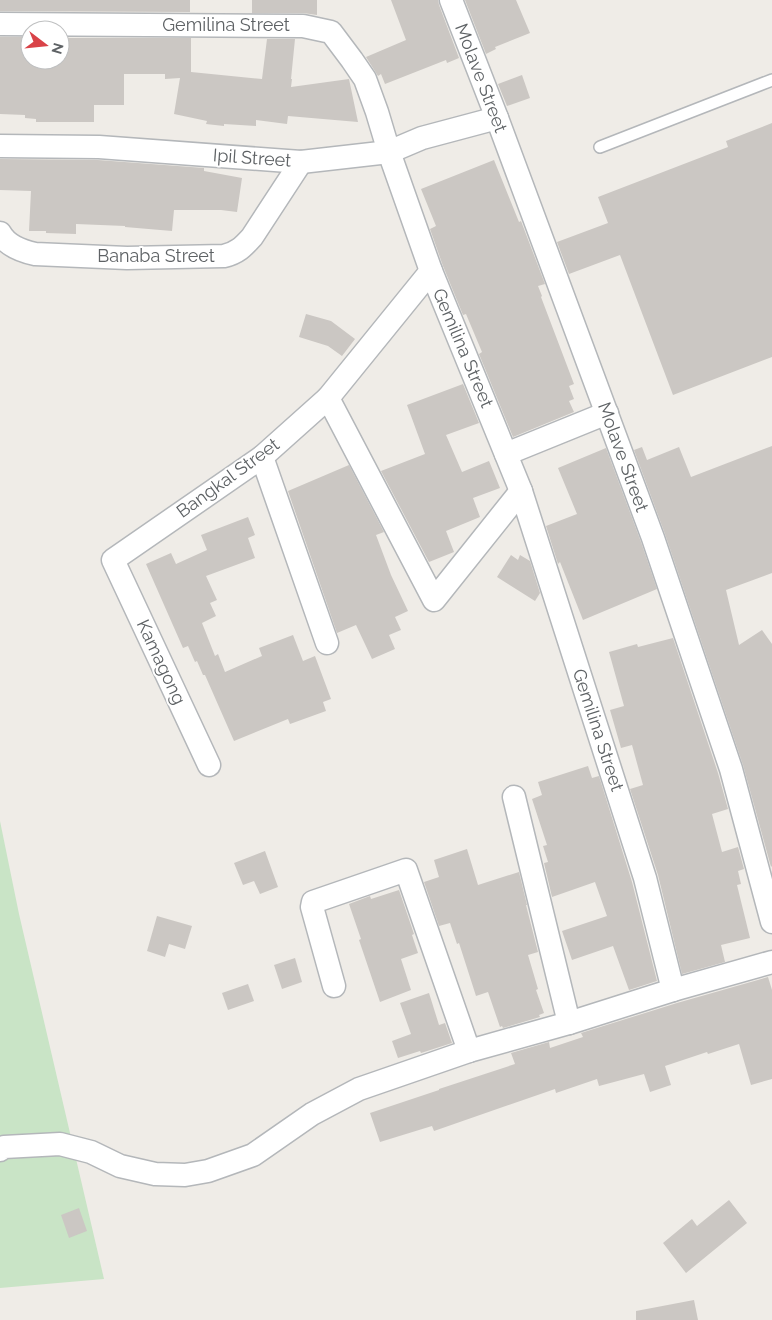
<svg xmlns="http://www.w3.org/2000/svg" width="772" height="1320" font-family="Raleway,sans-serif">
  <style>
    .green { fill: #c9e4c6 }
    .building { fill: #cbc7c3 }
    .lines { fill: none; stroke-linecap: round; stroke-linejoin: round }
    .service-casing { stroke: #b4b7ba; stroke-width: 14 }
    .minor-casing { stroke: #b4b7ba; stroke-width: 25 }
    .service { stroke: #fff; stroke-width: 11 }
    .minor { stroke: #fff; stroke-width: 22 }
    .labels { text-anchor: middle; stroke-width: 4; stroke-linejoin: round; paint-order: stroke }
    .street-label { font-size: 18px; fill: #5e6265; stroke: #fff }
  </style>
  <rect width="100%" height="100%" fill="#efece7"/>
  <polygon class="green" points="0,821 19,914 104,1279 0,1288"/>
  <g class="building">
    <polygon points="0,0 190,0 190,12 0,11"/>
    <polygon points="252,0 317,0 317,15 303,13 252,13"/>
    <polygon points="391,0 438,0 439,5 459,58 447,63 446,60 385,84 381,74 378,76 366,57 406,40"/>
    <polygon points="465,0 516,0 530,33 495,47 496,49 486,54"/>
    <polygon points="0,37 30,37 30,60 60,60 60,38 191,38 191,72 262,79 267,39 295,39 291,79 292,79 291,87 349,79 358,122 288,116 287,124 256,120 256,126 224,124 224,126 206,124 207,121 174,114 180,78 165,79 165,74 124,74 124,105 94,105 94,122 36,122 36,119 25,118 25,115 0,114"/>
    <polygon points="522,75 530,98 507,106 498,84"/>
    <polygon points="772,123 772,357 673,395 620,255 569,274 557,242 608,223 598,197 728,147 726,141"/>
    <polygon points="0,159 98,160 204,168 204,171 242,178 237,212 221,210 174,210 172,231 125,227 125,226 76,224 76,234 46,233 46,231 29,231 31,191 0,190"/>
    <polygon points="494,160 519,222 521,221 545,284 538,286 542,296 541,297 574,384 569,386 574,399 569,401 574,412 513,437 479,354 482,352 466,314 463,315 443,266 430,229 436,226 421,189"/>
    <polygon points="306,314 331,321 355,339 342,356 328,346 299,337"/>
    <polygon points="463,384 479,423 446,435 462,472 489,461 500,488 473,498 480,517 446,531 454,552 429,562 381,471 425,454 407,405"/>
    <polygon points="772,446 772,573 726,590 739,645 762,630 772,644 772,866 771,867 743,765 665,534 634,450 642,447 647,460 679,447 691,477"/>
    <polygon points="606,448 641,542 657,589 583,620 560,562 558,564 546,526 577,514 558,468"/>
    <polygon points="349,465 384,532 376,535 391,575 408,611 395,617 401,630 389,635 395,649 372,659 356,625 337,633 288,491"/>
    <polygon points="248,517 255,535 248,538 255,558 206,576 217,600 210,603 216,616 202,623 215,656 218,654 225,672 262,656 259,648 293,635 303,661 315,656 331,699 323,702 326,711 290,724 288,719 234,741 205,675 203,675 197,661 195,662 188,646 183,648 146,564 171,553 176,564 207,550 201,535"/>
    <polygon points="511,555 518,560 520,555 530,561 540,593 535,601 497,577"/>
    <polygon points="673,638 718,773 728,809 712,814 722,852 738,847 744,869 738,871 741,884 737,885 750,938 721,945 725,962 682,974 658,875 630,789 643,785 632,745 621,748 610,710 624,706 609,652 637,644 638,647"/>
    <polygon points="588,766 592,778 599,776 632,882 657,981 629,990 613,946 572,960 562,931 607,916 595,882 552,897 544,863 548,862 543,846 547,845 532,799 542,795 538,782"/>
    <polygon points="467,849 478,885 519,872 527,905 526,905 538,952 528,955 538,989 536,990 544,1013 539,1015 540,1017 503,1028 502,1026 500,1027 488,992 476,996 459,943 457,944 450,923 439,926 424,882 439,877 434,860"/>
    <polygon points="265,851 278,887 260,894 254,881 243,885 234,863"/>
    <polygon points="399,890 414,934 412,935 418,953 401,959 411,990 380,1002 359,940 361,939 349,904 370,896 371,899"/>
    <polygon points="157,916 192,926 185,949 169,944 165,957 147,951"/>
    <polygon points="295,958 302,982 282,989 274,965"/>
    <polygon points="768,977 772,990 772,1079 751,1085 739,1044 708,1054 707,1052 665,1066 671,1085 650,1092 644,1074 599,1086 597,1079 556,1093 555,1089 434,1131 432,1126 380,1142 370,1113 439,1090 439,1089 515,1064 511,1053 549,1042 550,1048 583,1037 581,1033 677,1003"/>
    <polygon points="248,984 254,1001 228,1010 222,993"/>
    <polygon points="429,993 439,1025 445,1023 452,1043 421,1053 420,1051 398,1058 392,1041 411,1034 400,1003"/>
    <polygon points="729,1200 747,1223 686,1273 663,1243 692,1219 697,1226"/>
    <polygon points="79,1208 87,1231 69,1238 61,1215"/>
    <polygon points="694,1300 698,1320 636,1320 636,1311"/>
  </g>
  <g class="lines">
    <g class="service-casing">
      <polyline id="service" points="600,147 772,80"/>
    </g>
    <g class="minor-casing">
      <g id="minor">
        <polyline points="451,0 497,118 653,538 731,769 772,922"/>
        <polyline points="0,24 303,26 331,32 352,60 365,79 377,112 389,152 431,271 521,491 645,878 673,990"/>
        <polyline points="0,146 99,147 301,162 389,152 422,138 497,118"/>
        <path d="M0 233C7 246 21 251 35 254L127 258 224 256C237 253 243 247 252 237L301 162"/>
        <polyline points="328,398 434,600 521,491"/>
        <polyline points="506,454 607,413"/>
        <polyline points="262,457 327,643"/>
        <polyline points="209,765 113,560 262,457 328,398 431,271"/>
        <polyline points="514,797 569,1023"/>
        <polyline points="334,986 312,907 313,902 406,870 469,1051"/>
        <polyline points="0,1150 4,1147 60,1144 91,1152 120,1166 155,1174 185,1175 208,1171 253,1155 312,1114 359,1089 469,1051 569,1023 673,990 772,962"/>
      </g>
    </g>
    <use href="#service" class="service"/>
    <use href="#minor" class="minor"/>
  </g>
  <g class="labels">
    <g class="street-label">
      <text x="226" y="31">Gemilina Street</text>
      <text transform="translate(481 78) rotate(69)" y="6">Molave Street</text>
      <text transform="translate(252 158) rotate(4)" y="6">Ipil Street</text>
      <text x="156" y="262">Banaba Street</text>
      <text transform="translate(463 348) rotate(67)" y="6">Gemilina Street</text>
      <text transform="translate(623 457) rotate(70)" y="6">Molave Street</text>
      <text transform="translate(228 478) rotate(-36)" y="6">Bangkal Street</text>
      <text transform="translate(161 662) rotate(65)" y="6">Kamagong</text>
      <text transform="translate(598 730) rotate(72)" y="6">Gemilina Street</text>
    </g>
  </g>
  <g transform="translate(45 45) rotate(106)"><circle r="24" fill="#ffffff" stroke="#bfc0c1"/>
  <path d="M0-4L9 19L0 12L-9 19Z" fill="#d94348"/>
  <text y="-8" font-size="14" font-weight="bold" text-anchor="middle" fill="#5e6265">N</text>
  </g>
</svg>
